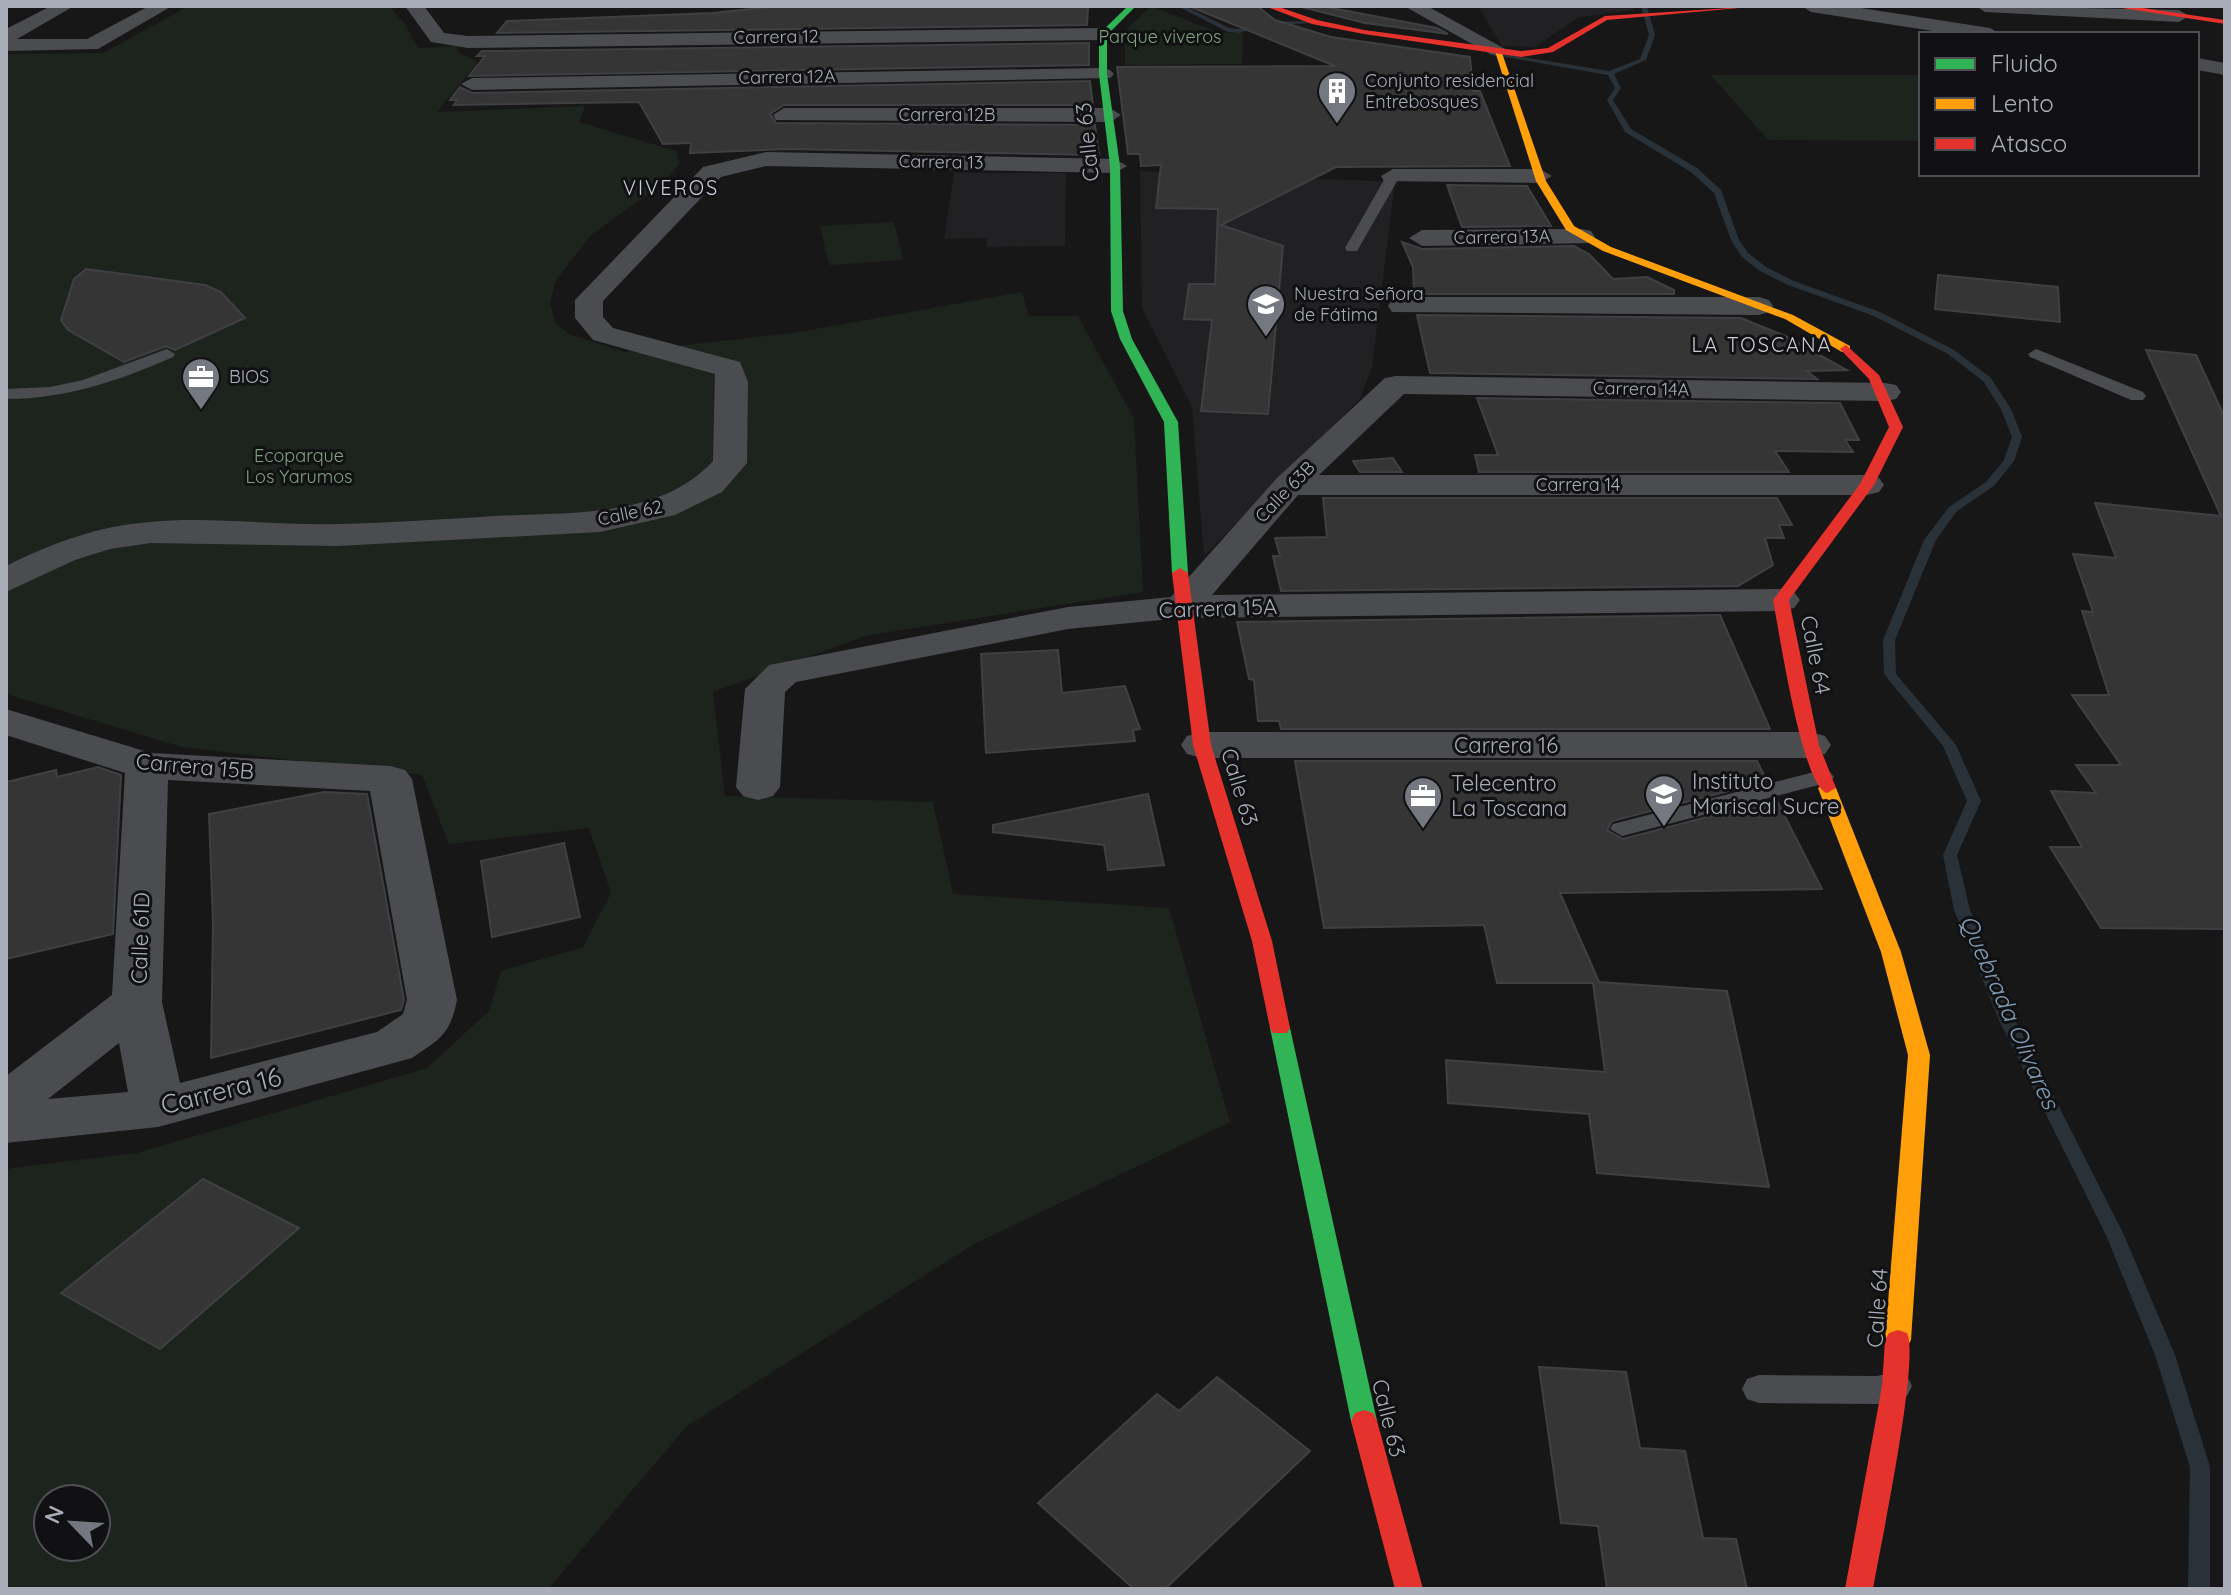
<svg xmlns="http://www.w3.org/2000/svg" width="2231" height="1595" font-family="Quicksand,sans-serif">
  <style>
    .built { fill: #212123 }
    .green { fill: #1d241e; fill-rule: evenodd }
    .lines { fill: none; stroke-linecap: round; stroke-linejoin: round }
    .stream { fill: #2a3239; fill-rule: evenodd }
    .building { fill: #353536; stroke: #3f4043; stroke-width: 2 }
    .lane { fill: #4b4c50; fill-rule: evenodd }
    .street { fill: #4b4c50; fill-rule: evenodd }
    .fast { fill: #30b455; fill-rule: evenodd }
    .slow { fill: #ff9f0a; fill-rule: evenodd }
    .jam { fill: #e5322d; fill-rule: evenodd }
    .labels { text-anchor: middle; stroke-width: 6; stroke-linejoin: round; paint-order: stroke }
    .far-street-label { font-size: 18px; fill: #a8adb8; stroke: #111113 }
    .far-park-label { font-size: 18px; fill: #7fa381; stroke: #111113 }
    .far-poi-label { font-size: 18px; fill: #a8adb8; stroke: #111113; text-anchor: start }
    .far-neighbourhood-label { font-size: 20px; letter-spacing: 2px; fill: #c9ccd4; stroke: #111113 }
    .street-label { font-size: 22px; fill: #a8adb8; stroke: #111113 }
    .poi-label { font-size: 22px; fill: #a8adb8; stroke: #111113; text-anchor: start }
    .water-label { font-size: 24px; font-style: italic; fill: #7f9bb3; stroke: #111113 }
    .near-street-label { font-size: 26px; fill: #a8adb8; stroke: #111113 }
  </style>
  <rect width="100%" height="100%" fill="#171717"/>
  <g class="built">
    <polygon points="1478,6 1631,6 1635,10 1579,17 1535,47 1502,46"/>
    <polygon points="1140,171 1395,182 1372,367 1360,399 1204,556 1192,407 1142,308"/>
    <polygon points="954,173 1066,173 1065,246 987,247 987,238 944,239"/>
  </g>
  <g class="green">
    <path d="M189 6H389L405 24 418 48 456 46 460 53 478 62 437 112 585 106 579 122 676 151 679 164 666 181 591 235 556 280 550 302 555 323 569 334 624 352 793 333 1022 292 1029 316H1078L1134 419 1143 592 865 636 713 692 725 796 933 802 953 894 1169 908 1230 1122 974 1244 687 1426 548 1589H6V1171L11 1168 137 1153 427 1068 489 1011 501 971 583 947 611 893 589 828 449 844 422 775 182 747 6 694V54L103 53ZM48 1499H96V1547H48Z"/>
    <polygon points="1151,6 1219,33 1243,33 1242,64 1125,65 1125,31"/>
    <polygon points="1711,75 1921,75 1921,141 1768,140"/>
    <polygon points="894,222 903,260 829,265 820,226"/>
  </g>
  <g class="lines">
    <g class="stream">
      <polygon points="1177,6 1185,6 1229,28 1239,29 1261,22 1309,21 1312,23 1262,26 1239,33 1228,32"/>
      <polygon points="1641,6 1647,6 1655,35 1646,60 1614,74 1621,88 1613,100 1631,129 1697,168 1721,190 1739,240 1748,253 1766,267 1794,281 1880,312 1954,350 1990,377 2011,409 2022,437 2014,461 1994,486 1957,511 1936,540 1895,640 1896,674 1956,745 1981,801 1957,855 1970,910 2015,1020 2124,1235 2175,1355 2210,1467 2210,1589 2188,1589 2190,1467 2155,1355 2106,1235 1999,1020 1954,910 1943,855 1967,801 1943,746 1884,674 1883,640 1924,540 1949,507 1986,482 2004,460 2012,437 2001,409 1983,381 1948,354 1874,316 1788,285 1760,271 1742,257 1731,240 1714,193 1691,172 1625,132 1607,100 1615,88 1608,75 1500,56 1503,54 1609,71 1640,59 1649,35"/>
    </g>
  </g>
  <g class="building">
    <polygon points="779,6 1088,6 1087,25 497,33 507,21 713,13"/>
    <polygon points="1257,6 1275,20 1331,37 1470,57 1473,91 1480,91 1510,166 1336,167 1221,225 1283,246 1268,414 1201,411 1212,320 1184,319 1189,284 1215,284 1218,209 1156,208 1161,165 1141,166 1140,154 1128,154 1117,67 1335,66 1191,7"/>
    <polygon points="1298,6 1321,6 1437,28 1448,34 1365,23"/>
    <polygon points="1089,43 1089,65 469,76 485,56 477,56 482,51"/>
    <polygon points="1090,81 1093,105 784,105 770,114 776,123 1095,125 1099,155 787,149 690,153 691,143 663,144 639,102 454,105 457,100 450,100 460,87 472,93"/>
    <polygon points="1447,185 1527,186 1551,226 1462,227"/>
    <polygon points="1402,242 1422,249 1574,246 1589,254 1613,279 1647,277 1674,290 1674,294 1414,294 1413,267"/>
    <polygon points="86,269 205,285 221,292 245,318 175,350 166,346 124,362 68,330 61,320 74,279"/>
    <polygon points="1938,275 2058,287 2060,322 1935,309"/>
    <polygon points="1417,315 1741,318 1785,336 1847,370 1807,371 1817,379 1430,373"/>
    <polygon points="2146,350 2196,355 2225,418 2225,929 2101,928 2050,847 2082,847 2051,791 2096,793 2076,765 2121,765 2072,695 2109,695 2082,611 2093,612 2073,554 2116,558 2095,503 2221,516"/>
    <polygon points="1477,398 1840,403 1859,440 1845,440 1853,452 1775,451 1789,472 1479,472 1475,455 1498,455"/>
    <polygon points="1393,458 1402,472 1360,472 1353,461"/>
    <polygon points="1323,498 1777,498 1792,525 1779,525 1784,538 1765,538 1773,565 1738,586 1281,591 1273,556 1280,556 1275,538 1327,537"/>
    <polygon points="1720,615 1770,729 1281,729 1279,721 1258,721 1254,680 1249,679 1237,622"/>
    <polygon points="1058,650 1062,693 1125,686 1140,729 1133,730 1135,741 986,753 981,654"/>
    <polygon points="1295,761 1757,761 1767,781 1612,821 1607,830 1623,839 1776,799 1822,889 1560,893 1599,982 1727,991 1769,1187 1597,1173 1589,1114 1448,1103 1446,1060 1605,1072 1593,983 1497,983 1484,925 1324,928"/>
    <polygon points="98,767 121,775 113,934 6,959 6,782 56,770 57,777"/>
    <polygon points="324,792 367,794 404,1000 401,1010 211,1058 213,923 209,814"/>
    <polygon points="1148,794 1164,865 1108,870 1104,845 993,832 993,825"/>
    <polygon points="564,843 580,917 492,937 481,861"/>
    <polygon points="203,1179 299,1228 160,1349 61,1293"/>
    <polygon points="1539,1367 1626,1372 1640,1448 1685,1451 1703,1538 1736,1539 1747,1589 1607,1589 1598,1526 1561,1523"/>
    <polygon points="1217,1377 1310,1451 1165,1589 1134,1589 1038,1503 1157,1394 1179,1411"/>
  </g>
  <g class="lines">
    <g class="lane">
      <polygon points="1388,173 1400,176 1357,251 1347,251 1345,248"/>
      <path d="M167 349 175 354 173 357C118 381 66 399 6 399V389L50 387 83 380Z"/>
      <polygon points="2036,349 2143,392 2146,396 2143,400 2131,400 2030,357 2028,354"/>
      <polygon points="1822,770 1830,772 1834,777 1830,782 1622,836 1610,829 1613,824"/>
      <polygon points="1895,1372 1907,1376 1912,1386 1907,1396 1877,1404 1759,1403 1747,1399 1742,1389 1747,1379 1759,1375 1877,1376"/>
    </g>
    <g class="street">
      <polygon points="51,6 74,6 17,39 87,39 149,6 172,6 98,49 6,51 6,29"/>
      <polygon points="405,6 424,6 444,33 468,36 1103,28 1113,34 1103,40 468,48 431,42"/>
      <polygon points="1404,6 1427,6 1507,50 1497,56 1490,54"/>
      <polygon points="1802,6 1848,6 1990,28 2000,34 1952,34 1811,12"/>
      <polygon points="1976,6 2179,10 2189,16 2179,22 1985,12"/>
      <polygon points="2197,58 2225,63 2225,75 2197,70"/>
      <polygon points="1103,68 1110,70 1114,74 1110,78 472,90 461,84 472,78"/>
      <polygon points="784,108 1110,108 1121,115 1110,122 776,120 773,115"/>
      <path d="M766 152 1115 159 1127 166 1115 173 766 166 721 177 603 301V317L613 328 740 362 748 382 747 463 722 492 675 515 600 532 338 546 151 543 110 549 75 560 6 592V566C52 543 98 526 150 522 212 516 276 526 338 524 391 523 443 519 496 516 568 512 660 519 713 461L715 374 593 340 575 318V300L703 167Z"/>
      <polygon points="1393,169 1540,169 1552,176 1540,183 1384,181 1381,176"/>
      <polygon points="1582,229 1591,231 1595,237 1591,243 1422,246 1409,238 1422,230"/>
      <polygon points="1402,297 1759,297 1769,300 1773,306 1769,312 1759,315 1392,312 1388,306 1392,300"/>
      <polygon points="1396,376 1885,383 1896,385 1901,392 1896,399 1885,401 1404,394 1319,475 1867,475 1879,478 1884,485 1879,492 1867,495 1298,495 1212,595 1781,589 1794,592 1800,600 1794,608 1781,611 1182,618 1068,629 796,682 785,692 780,787 773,796 758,800 743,796 736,787 745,689 769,665 1068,607 1171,597 1277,478 1385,378"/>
      <path d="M6 709 151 753 390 766 405 770 412 779 457 1000C450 1035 440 1039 412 1058L158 1127 6 1143V1076L112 995 125 773 6 735ZM168 780 370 791 407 1000 403 1014 377 1032 180 1083 162 1002ZM119 1043 128 1092 48 1099Z"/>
      <polygon points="1202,732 1810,732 1825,736 1831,745 1825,754 1810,758 1202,758 1187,754 1181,745 1187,736"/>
    </g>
    <g class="fast">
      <polygon points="1128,6 1136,6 1107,35 1107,74 1120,166 1123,311 1132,339 1178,422 1188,573 1180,578 1172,573 1164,422 1120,339 1111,311 1110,166 1099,74 1099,34"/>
      <polygon points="1280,1021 1287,1023 1290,1028 1377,1421 1373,1429 1364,1432 1355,1429 1351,1421 1270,1028 1273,1023"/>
    </g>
    <g class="slow">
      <polygon points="1494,48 1501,50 1546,181 1574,226 1611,247 1793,315 1850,346 1850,352 1842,352 1785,319 1603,251 1566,230 1536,181"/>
      <polygon points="1827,783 1836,788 1901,952 1930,1055 1911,1340 1907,1347 1898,1350 1889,1347 1885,1340 1908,1055 1881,952 1818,788"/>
    </g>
    <g class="jam">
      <polygon points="1265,6 1276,6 1317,20 1364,30 1521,51 1548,48 1605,16 1761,6 1607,20 1553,52 1521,57 1364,34 1312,24"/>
      <polygon points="2109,6 2129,6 2225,20 2225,24"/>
      <path d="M1846 345 1879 375 1903 427 1874 485 1789 600 1819 745 1836 788 1827 793C1802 787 1779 630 1773 600L1860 484 1889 427 1869 379 1840 349Z"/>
      <polygon points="1180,568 1188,573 1211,745 1272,941 1290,1028 1287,1033 1273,1033 1270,1028 1252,941 1193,745 1172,573"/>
      <path d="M1898 1330 1907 1333C1920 1359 1880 1548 1873 1589H1845L1882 1386 1885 1340 1889 1333Z"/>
      <polygon points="1364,1410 1373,1413 1377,1421 1423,1589 1395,1589 1351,1421 1355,1413"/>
    </g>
  </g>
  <defs>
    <g id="building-pin" transform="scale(2)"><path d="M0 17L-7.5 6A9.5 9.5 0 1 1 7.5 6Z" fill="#757880" stroke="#111113"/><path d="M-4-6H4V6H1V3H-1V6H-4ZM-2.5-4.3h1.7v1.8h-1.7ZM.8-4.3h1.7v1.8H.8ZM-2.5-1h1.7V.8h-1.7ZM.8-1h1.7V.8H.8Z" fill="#fff"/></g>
    <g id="school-pin" transform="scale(2)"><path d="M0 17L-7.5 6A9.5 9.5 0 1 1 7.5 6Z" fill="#757880" stroke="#111113"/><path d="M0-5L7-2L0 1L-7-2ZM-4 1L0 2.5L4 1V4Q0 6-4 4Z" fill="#fff"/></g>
    <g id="office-pin" transform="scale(2)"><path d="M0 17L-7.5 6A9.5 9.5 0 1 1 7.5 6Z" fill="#757880" stroke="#111113"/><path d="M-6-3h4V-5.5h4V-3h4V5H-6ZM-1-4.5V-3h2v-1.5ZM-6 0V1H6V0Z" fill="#fff"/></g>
  </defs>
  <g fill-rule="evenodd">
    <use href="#building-pin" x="1337" y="91"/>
    <use href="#school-pin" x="1266" y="304"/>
    <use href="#office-pin" x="201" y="377"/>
    <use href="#school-pin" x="1664" y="794"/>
    <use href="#office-pin" x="1423" y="796"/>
  </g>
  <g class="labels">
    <g class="far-street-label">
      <text transform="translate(776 37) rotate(-1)" y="6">Carrera 12</text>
      <text transform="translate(787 77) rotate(-1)" y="6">Carrera 12A</text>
      <text x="947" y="121">Carrera 12B</text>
      <text transform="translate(941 162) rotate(1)" y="6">Carrera 13</text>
      <text transform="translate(1502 237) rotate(-1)" y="6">Carrera 13A</text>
      <text transform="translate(1641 389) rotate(1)" y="6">Carrera 14A</text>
      <text x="1578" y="491">Carrera 14</text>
      <text transform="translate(1285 492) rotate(-46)" y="6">Calle 63B</text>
      <text transform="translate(630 513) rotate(-12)" y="6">Calle 62</text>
    </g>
    <g class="far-park-label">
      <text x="1160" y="43">Parque viveros</text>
      <text x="299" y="462">Ecoparque<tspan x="299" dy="21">Los Yarumos</tspan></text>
    </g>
    <g class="far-poi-label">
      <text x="1365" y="87">Conjunto residencial<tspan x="1365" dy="21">Entrebosques</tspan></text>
      <text x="1294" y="300">Nuestra Señora<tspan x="1294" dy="21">de Fátima</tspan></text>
      <text x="229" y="383">BIOS</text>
    </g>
    <g class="far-neighbourhood-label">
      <text x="671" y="195">VIVEROS</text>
      <text x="1762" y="352">LA TOSCANA</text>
    </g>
    <g class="street-label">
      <text transform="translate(1087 142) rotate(-96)" y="8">Calle 63</text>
      <text transform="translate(1218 608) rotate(-2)" y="8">Carrera 15A</text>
      <text transform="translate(1816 655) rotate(79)" y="8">Calle 64</text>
      <text x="1506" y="753">Carrera 16</text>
      <text transform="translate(195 766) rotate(5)" y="8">Carrera 15B</text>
      <text transform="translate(1240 787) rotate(73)" y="8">Calle 63</text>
      <text transform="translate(140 938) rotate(-88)" y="8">Calle 61D</text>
      <text transform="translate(1877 1308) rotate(-86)" y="8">Calle 64</text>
      <text transform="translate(1389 1418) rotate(76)" y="8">Calle 63</text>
    </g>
    <g class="poi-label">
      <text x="1692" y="789">Instituto<tspan x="1692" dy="25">Mariscal Sucre</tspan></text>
      <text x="1451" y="791">Telecentro<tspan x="1451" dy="25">La Toscana</tspan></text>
    </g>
    <g class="water-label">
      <text transform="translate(2009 1012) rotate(66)" y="8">Quebrada Olivares</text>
    </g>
    <g class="near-street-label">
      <text transform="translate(221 1091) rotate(-14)" y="9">Carrera 16</text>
    </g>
  </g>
  <rect width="2231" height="1595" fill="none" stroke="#a8adb8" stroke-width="16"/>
  <rect x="1919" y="32" width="280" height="144" fill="#111113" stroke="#4d4f55" stroke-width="2"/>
  <rect x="1935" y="58" width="40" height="12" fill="#30b455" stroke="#4d4f55" stroke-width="2"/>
  <text x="1991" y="72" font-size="24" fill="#a8adb8">Fluido</text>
  <rect x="1935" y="98" width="40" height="12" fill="#ff9f0a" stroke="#4d4f55" stroke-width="2"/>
  <text x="1991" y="112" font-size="24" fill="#a8adb8">Lento</text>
  <rect x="1935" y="138" width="40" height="12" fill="#e5322d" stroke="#4d4f55" stroke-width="2"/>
  <text x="1991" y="152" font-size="24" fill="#a8adb8">Atasco</text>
  <g transform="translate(72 1523) rotate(295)"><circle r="38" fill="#111113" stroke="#4d4f55" stroke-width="2"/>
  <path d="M0-6L14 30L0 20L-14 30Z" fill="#757880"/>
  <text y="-12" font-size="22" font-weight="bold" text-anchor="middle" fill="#a8adb8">N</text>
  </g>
</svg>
